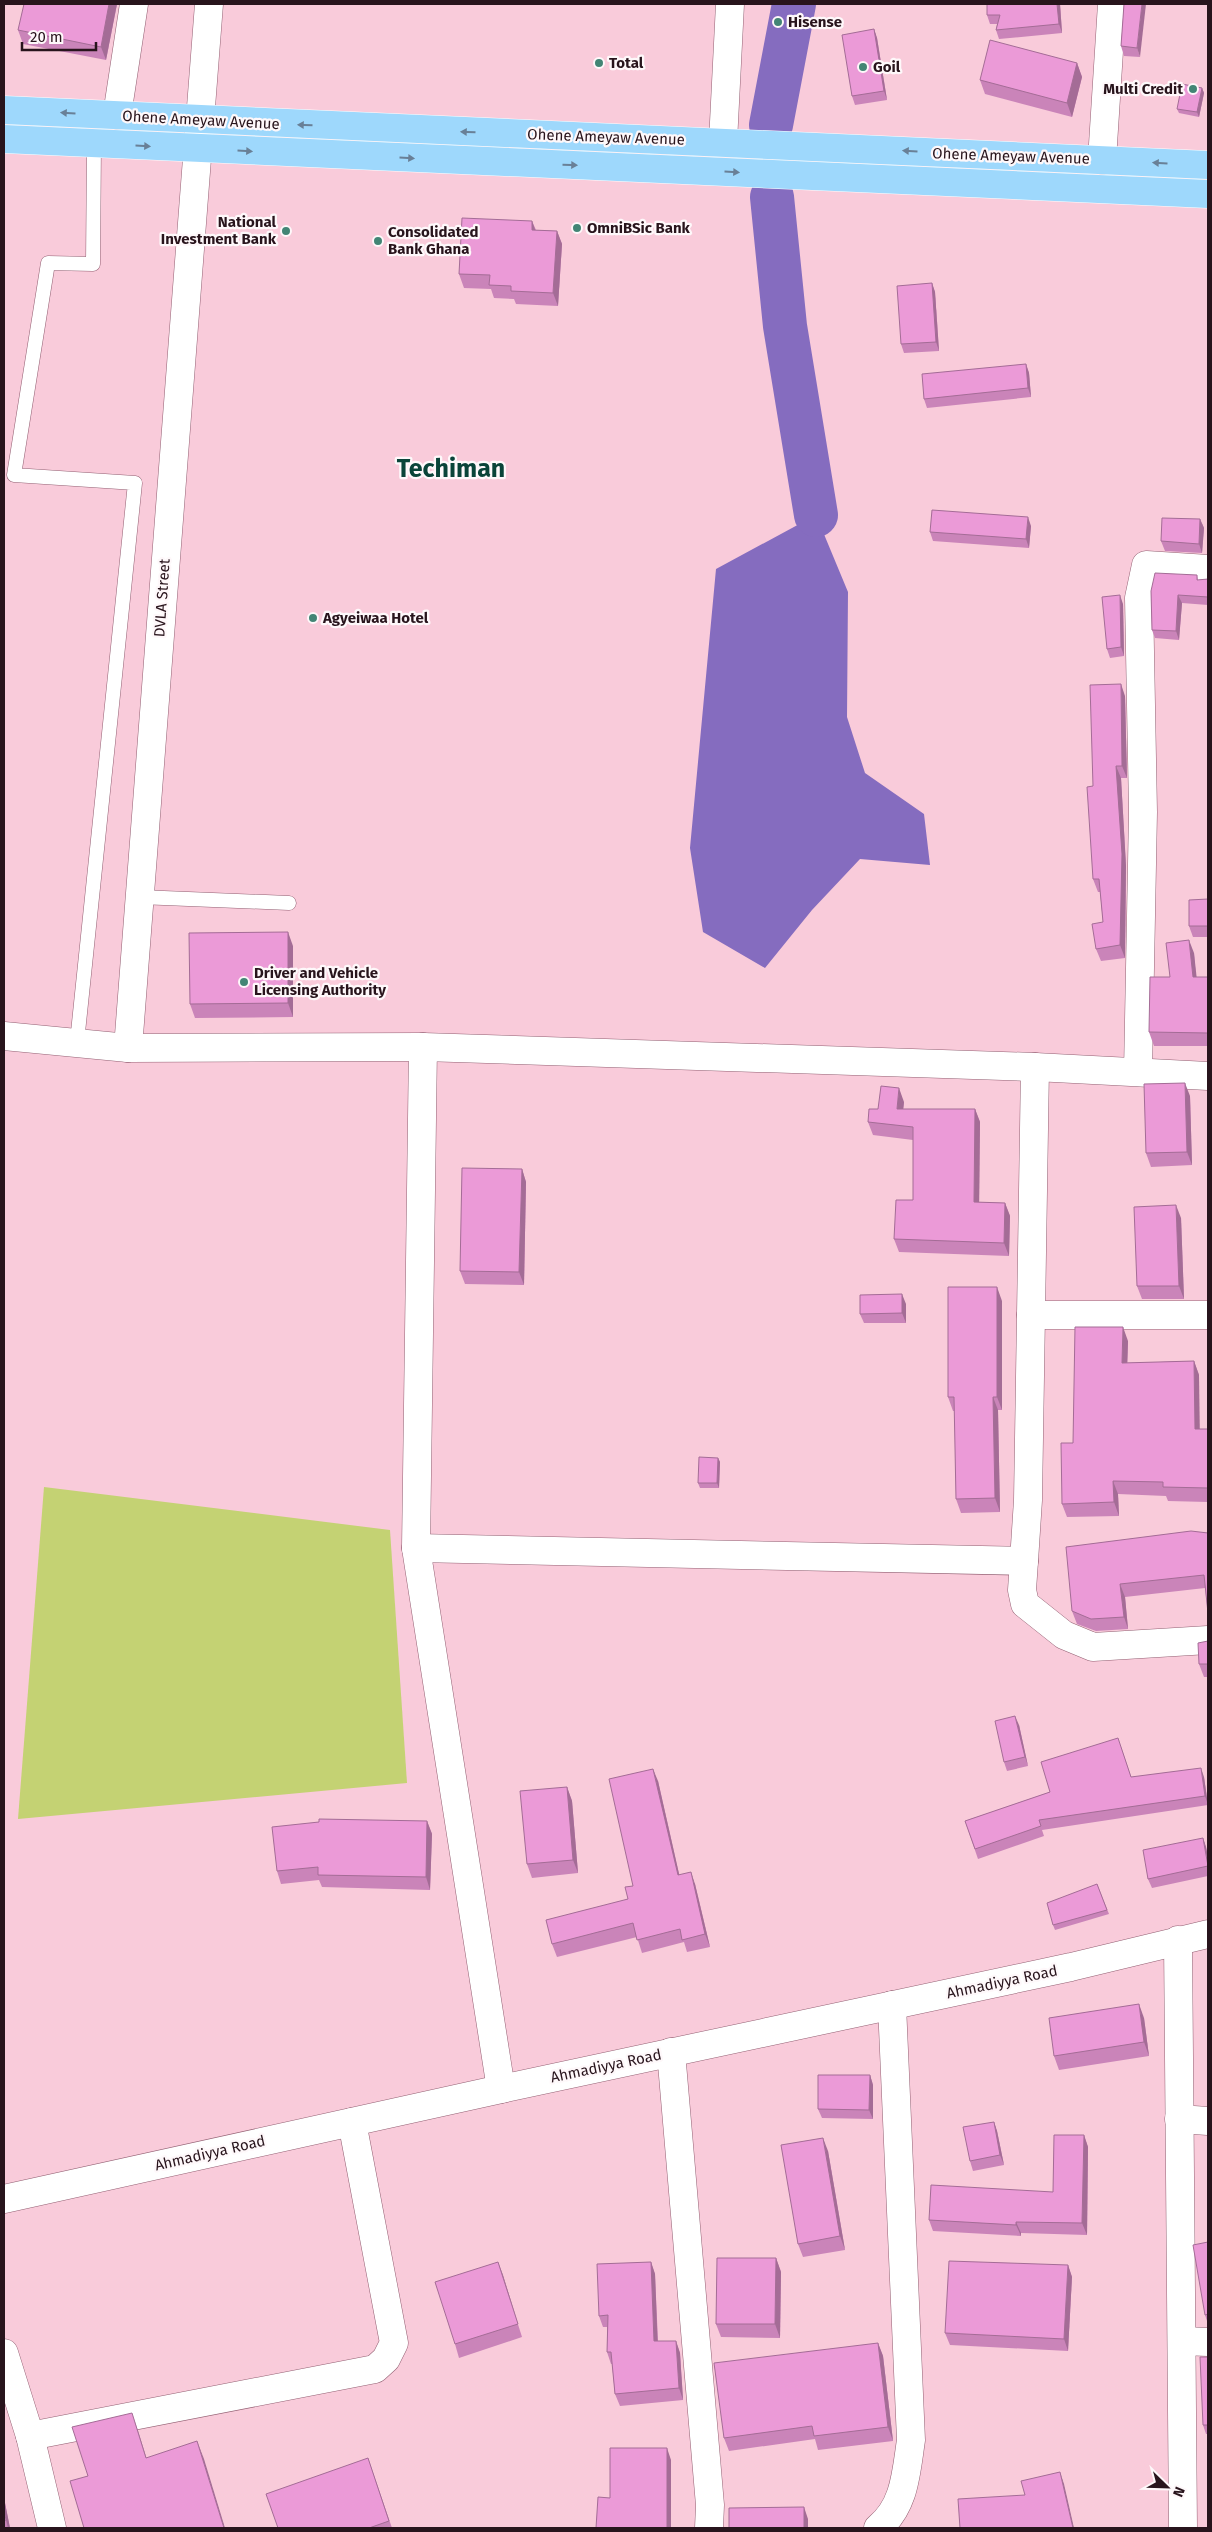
<svg xmlns="http://www.w3.org/2000/svg" width="1212" height="2532" font-family="'Fira Sans',sans-serif">
  <style>
    .green { fill: #c4d273 }
    .water { fill: #856cbf }
    .lines { fill: none; stroke-linecap: round; stroke-linejoin: round }
    .river { stroke: #856cbf; stroke-width: 44 }
    .service-casing { stroke: #936073; stroke-width: 15 }
    .minor-casing { stroke: #936073; stroke-width: 29 }
    .tertiary-casing { stroke: #936073; stroke-width: 29 }
    .trunk-casing { stroke: #fff; stroke-width: 29 }
    .service { stroke: #fff; stroke-width: 14 }
    .minor { stroke: #fff; stroke-width: 28 }
    .tertiary { stroke: #fff; stroke-width: 28 }
    .trunk { stroke: #9ed8fc; stroke-width: 28 }
    .wall { fill: #ca84b9 }
    .shaded-wall { fill: #a46c96 }
    .building { fill: #eb9ad7; stroke: #a46c96 }
    .oneway { fill: #698097 }
    .poi-dot { fill: #438575; stroke: #fef8fa; stroke-width: 2 }
    .labels { text-anchor: middle; stroke-width: 4.5; stroke-linejoin: round; paint-order: stroke }
    .poi-label { font-size: 15px; font-weight: bold; fill: #28141c; stroke: #fef8fa; text-anchor: start }
    .street-label { font-size: 15px; fill: #28141c; stroke: #fef8fa }
    .town-label { font-size: 25px; font-weight: bold; fill: #0a4439; stroke: #fef8fa }
  </style>
  <rect width="100%" height="100%" fill="#f9cbda"/>
  <polygon class="green" points="44,1487 390,1530 407,1783 18,1819"/>
  <polygon class="water" points="816,515 848,592 847,717 865,773 924,814 930,865 860,859 812,910 765,968 703,932 690,848 716,569"/>
  <g class="lines">
    <g class="river">
      <polyline points="771,125 794,4"/>
      <polyline points="772,197 785,326 816,515"/>
    </g>
    <g class="service-casing">
      <g id="service">
        <polyline points="139,897 289,903"/>
        <polyline points="77,1042 135,483 14,475 48,263 93,264 94,144"/>
      </g>
    </g>
    <g class="minor-casing">
      <g id="minor">
        <polyline points="117,115 134,4"/>
        <polyline points="723,142 730,4"/>
        <polyline points="1102,160 1112,4"/>
        <polyline points="4,1036 128,1048 423,1047"/>
        <polyline points="128,1048 209,4"/>
        <polyline points="1138,1072 1143,812 1139,598 1146,565 1208,569"/>
        <polyline points="1031,1315 1208,1315"/>
        <polyline points="416,1548 1024,1561 1028,1500 1035,1067"/>
        <polyline points="1024,1561 1022,1590 1025,1604 1064,1635 1093,1647 1208,1640"/>
        <polyline points="1178,1940 1183,2528"/>
        <polyline points="671,2052 710,2505 709,2528"/>
        <polyline points="501,2089 416,1548 423,1047 1035,1067 1208,1076"/>
        <polyline points="1179,2119 1208,2121"/>
        <polyline points="1182,2341 1208,2342"/>
        <polyline points="4,2353 30,2436 52,2528"/>
        <polyline points="30,2436 375,2369 386,2359 394,2343 352,2122"/>
        <path d="M878 2528C905 2506 906 2473 911 2440L892 2005"/>
      </g>
    </g>
    <g class="tertiary-casing">
      <polyline id="tertiary" points="4,2199 501,2089 1071,1967 1208,1934"/>
    </g>
    <g class="trunk-casing">
      <g id="trunk">
        <polyline points="4,110 1208,165"/>
        <polyline points="4,139 1208,194"/>
      </g>
    </g>
    <use href="#service" class="service"/>
    <use href="#minor" class="minor"/>
    <use href="#tertiary" class="tertiary"/>
    <use href="#trunk" class="trunk"/>
  </g>
  <g class="wall">
    <polygon points="117,4 106,60 23,44 18,30"/>
    <polygon points="987,4 1060,4 1062,33 999,39 996,30 997,24 990,24 987,15"/>
    <polygon points="1124,4 1140,57 1124,56 1121,46"/>
    <polygon points="874,29 877,38 887,100 855,105 852,96"/>
    <polygon points="1077,63 1082,77 1072,117 985,94 980,80"/>
    <polygon points="1202,88 1204,93 1199,117 1179,113 1177,109"/>
    <polygon points="532,221 536,230 557,231 562,244 558,306 516,304 514,299 494,298 491,289 464,288 459,274"/>
    <polygon points="932,283 935,292 939,351 904,353 901,344"/>
    <polygon points="1026,364 1029,373 1031,397 927,408 924,399"/>
    <polygon points="1200,519 1204,528 1202,553 1165,551 1161,541"/>
    <polygon points="1031,526 1029,548 933,541 930,532"/>
    <polygon points="1197,575 1198,580 1208,579 1208,605 1182,603 1179,640 1155,638 1152,630 1151,591"/>
    <polygon points="1123,604 1124,656 1110,658 1107,649"/>
    <polygon points="1125,696 1127,778 1121,778 1126,866 1125,958 1101,961 1096,949 1103,922 1100,892 1098,892 1093,879 1093,786"/>
    <polygon points="1208,899 1208,937 1193,937 1189,926"/>
    <polygon points="293,946 293,1017 195,1018 190,1004"/>
    <polygon points="1194,953 1196,977 1208,977 1208,1046 1154,1046 1149,1032 1170,977"/>
    <polygon points="1190,1096 1192,1165 1151,1167 1146,1153"/>
    <polygon points="904,1102 903,1109 975,1109 980,1122 979,1202 1005,1203 1010,1216 1009,1256 899,1252 894,1239 913,1200 913,1140 873,1135 868,1122 878,1109"/>
    <polygon points="522,1169 526,1182 524,1285 465,1284 460,1271"/>
    <polygon points="1181,1218 1184,1299 1142,1299 1137,1286"/>
    <polygon points="1002,1301 1002,1410 998,1410 1000,1512 961,1513 956,1499 955,1411 953,1411 948,1397"/>
    <polygon points="906,1304 906,1323 864,1323 860,1314"/>
    <polygon points="1128,1341 1127,1363 1194,1361 1199,1375 1199,1429 1208,1429 1208,1502 1168,1501 1166,1496 1118,1494 1119,1516 1067,1517 1062,1504 1073,1443"/>
    <polygon points="718,1458 720,1462 719,1488 700,1488 698,1483"/>
    <polygon points="1208,1533 1208,1614 1205,1588 1125,1597 1128,1629 1096,1631 1077,1624 1072,1611"/>
    <polygon points="1208,1641 1208,1677 1204,1677 1199,1664"/>
    <polygon points="1019,1725 1028,1766 1007,1771 1004,1762"/>
    <polygon points="1121,1747 1131,1777 1204,1777 1208,1805 1042,1830 1044,1836 978,1859 965,1821 1050,1792"/>
    <polygon points="658,1781 679,1874 695,1884 710,1947 687,1952 684,1942 642,1953 637,1937 557,1957 552,1944 628,1899 633,1886"/>
    <polygon points="567,1787 572,1801 578,1873 532,1878 527,1864"/>
    <polygon points="427,1821 432,1834 430,1890 322,1887 319,1880 281,1884 277,1871"/>
    <polygon points="1203,1838 1206,1847 1208,1857 1208,1876 1152,1888 1148,1879"/>
    <polygon points="1097,1884 1109,1914 1055,1930 1053,1925"/>
    <polygon points="1144,2018 1149,2056 1059,2070 1054,2056"/>
    <polygon points="870,2075 873,2085 873,2119 822,2118 818,2109"/>
    <polygon points="994,2122 997,2131 1004,2165 973,2171 970,2161"/>
    <polygon points="1084,2135 1088,2147 1087,2235 1021,2233 1021,2236 933,2231 929,2220 1053,2192"/>
    <polygon points="828,2151 845,2250 803,2257 798,2244"/>
    <polygon points="1208,2242 1208,2324 1205,2315"/>
    <polygon points="776,2258 781,2272 780,2338 721,2337 716,2324"/>
    <polygon points="498,2262 522,2337 459,2358 455,2344"/>
    <polygon points="651,2262 655,2274 658,2341 676,2341 680,2353 683,2400 620,2406 615,2394 612,2364 611,2364 607,2352 607,2327 603,2327 599,2316"/>
    <polygon points="1068,2265 1072,2277 1068,2351 950,2345 945,2333"/>
    <polygon points="878,2343 883,2356 893,2441 818,2450 815,2439 729,2451 724,2438"/>
    <polygon points="1208,2357 1208,2434 1206,2434 1203,2425"/>
    <polygon points="368,2458 392,2528 278,2528"/>
    <polygon points="4,2498 10,2528 4,2528"/>
  </g>
  <g class="shaded-wall">
    <polygon points="109,4 117,4 106,60 101,47"/>
    <polygon points="1057,4 1060,4 1062,33 1059,24"/>
    <polygon points="1142,4 1146,4 1140,57 1137,48"/>
    <polygon points="874,29 877,38 887,100 884,91"/>
    <polygon points="1077,63 1082,77 1072,117 1067,103"/>
    <polygon points="1202,88 1204,93 1199,117 1197,112"/>
    <polygon points="532,221 537,235 532,230"/>
    <polygon points="557,231 562,244 558,306 553,293"/>
    <polygon points="932,283 935,292 939,351 936,342"/>
    <polygon points="1026,364 1029,373 1031,397 1028,388"/>
    <polygon points="1028,517 1031,526 1029,548 1026,539"/>
    <polygon points="1200,519 1204,528 1202,553 1199,544"/>
    <polygon points="1120,595 1123,604 1124,656 1121,647"/>
    <polygon points="1178,595 1182,603 1179,640 1176,631"/>
    <polygon points="1121,684 1125,696 1127,778 1122,766"/>
    <polygon points="1116,766 1121,778 1126,866 1125,958 1120,945"/>
    <polygon points="288,932 293,946 293,1017 288,1003"/>
    <polygon points="1189,940 1194,953 1198,990 1193,977"/>
    <polygon points="1185,1083 1190,1096 1192,1165 1187,1152"/>
    <polygon points="899,1088 904,1102 902,1122 897,1109"/>
    <polygon points="975,1109 980,1122 979,1215 974,1202"/>
    <polygon points="522,1169 526,1182 524,1285 519,1272"/>
    <polygon points="1005,1203 1010,1216 1009,1256 1004,1243"/>
    <polygon points="1176,1205 1181,1218 1184,1299 1179,1286"/>
    <polygon points="997,1287 1002,1301 1002,1410 997,1397"/>
    <polygon points="902,1294 906,1304 906,1323 902,1313"/>
    <polygon points="1123,1327 1128,1341 1127,1376 1122,1363"/>
    <polygon points="1194,1361 1199,1375 1200,1443 1195,1429"/>
    <polygon points="993,1397 998,1410 1000,1512 995,1498"/>
    <polygon points="718,1458 720,1462 719,1488 717,1483"/>
    <polygon points="1113,1481 1118,1494 1119,1516 1114,1502"/>
    <polygon points="1120,1584 1125,1597 1128,1629 1124,1617"/>
    <polygon points="1015,1716 1019,1725 1028,1766 1025,1757"/>
    <polygon points="1201,1768 1204,1777 1208,1805 1205,1796"/>
    <polygon points="653,1769 658,1781 682,1887 678,1875"/>
    <polygon points="567,1787 572,1801 578,1873 573,1860"/>
    <polygon points="427,1821 432,1834 430,1890 426,1877"/>
    <polygon points="1203,1838 1206,1847 1208,1857 1208,1864"/>
    <polygon points="691,1872 695,1884 710,1947 705,1934"/>
    <polygon points="1139,2004 1144,2018 1149,2056 1144,2042"/>
    <polygon points="870,2075 873,2085 873,2119 869,2110"/>
    <polygon points="994,2122 997,2131 1004,2165 1000,2155"/>
    <polygon points="1084,2135 1088,2147 1087,2235 1082,2223"/>
    <polygon points="823,2138 828,2151 845,2250 840,2236"/>
    <polygon points="1016,2222 1021,2233 1021,2236 1016,2225"/>
    <polygon points="776,2258 781,2272 780,2338 775,2324"/>
    <polygon points="498,2262 503,2275 522,2337 518,2324"/>
    <polygon points="651,2262 655,2274 658,2352 654,2341"/>
    <polygon points="1068,2265 1072,2277 1068,2351 1064,2339"/>
    <polygon points="676,2341 680,2353 683,2400 679,2388"/>
    <polygon points="878,2343 883,2356 893,2441 888,2427"/>
    <polygon points="132,2413 138,2431 152,2476 146,2458"/>
    <polygon points="197,2441 204,2459 225,2528 224,2528"/>
    <polygon points="667,2448 671,2460 671,2528 667,2528"/>
    <polygon points="1060,2472 1064,2484 1074,2528 1073,2528"/>
    <polygon points="4,2498 10,2528 8,2528 6,2520 4,2510"/>
    <polygon points="804,2507 808,2519 808,2528 804,2528"/>
  </g>
  <g class="building">
    <polygon points="24,4 109,4 101,47 18,30"/>
    <polygon points="987,4 1057,4 1059,24 996,30 1000,15 987,15"/>
    <polygon points="1124,4 1142,4 1137,48 1121,46"/>
    <polygon points="874,29 884,91 852,96 842,35"/>
    <polygon points="990,40 1077,63 1067,103 980,80"/>
    <polygon points="1182,84 1202,88 1197,112 1177,109"/>
    <polygon points="462,218 532,221 532,230 557,231 553,293 511,291 511,286 489,285 490,275 459,274"/>
    <polygon points="932,283 936,342 901,344 897,286"/>
    <polygon points="1026,364 1028,388 924,399 922,374"/>
    <polygon points="932,510 1028,517 1026,539 930,532"/>
    <polygon points="1162,518 1200,519 1199,544 1161,541"/>
    <polygon points="1155,573 1197,575 1197,580 1208,579 1208,597 1178,595 1176,631 1152,630 1151,591"/>
    <polygon points="1120,595 1121,647 1107,649 1102,597"/>
    <polygon points="1121,684 1122,766 1116,766 1122,854 1120,945 1096,949 1092,924 1103,922 1099,879 1093,879 1087,787 1093,786 1090,685"/>
    <polygon points="1208,899 1208,926 1189,926 1189,900"/>
    <polygon points="288,932 288,1003 190,1004 189,933"/>
    <polygon points="1189,940 1193,977 1208,977 1208,1033 1149,1032 1150,977 1170,977 1166,943"/>
    <polygon points="1185,1083 1187,1152 1146,1153 1144,1084"/>
    <polygon points="881,1086 899,1088 897,1109 975,1109 974,1202 1005,1203 1004,1243 894,1239 896,1200 913,1200 913,1127 868,1122 869,1109 878,1109"/>
    <polygon points="462,1168 522,1169 519,1272 460,1271"/>
    <polygon points="1176,1205 1179,1286 1137,1286 1134,1207"/>
    <polygon points="948,1287 997,1287 997,1397 993,1397 995,1498 956,1499 954,1397 948,1397"/>
    <polygon points="902,1294 902,1313 860,1314 860,1295"/>
    <polygon points="1075,1327 1123,1327 1122,1363 1194,1361 1195,1429 1208,1429 1208,1488 1163,1487 1163,1482 1113,1481 1114,1502 1062,1504 1061,1443 1073,1443"/>
    <polygon points="699,1457 718,1458 717,1483 698,1483"/>
    <polygon points="1191,1531 1208,1533 1208,1613 1204,1575 1120,1584 1124,1617 1091,1619 1072,1611 1066,1547"/>
    <polygon points="1208,1641 1208,1664 1199,1664 1198,1643"/>
    <polygon points="1015,1716 1025,1757 1004,1762 995,1721"/>
    <polygon points="1118,1738 1131,1777 1201,1768 1205,1796 1039,1820 1041,1826 975,1849 965,1821 1050,1792 1041,1762"/>
    <polygon points="653,1769 678,1875 691,1872 705,1934 682,1940 680,1929 637,1940 633,1923 552,1944 546,1920 628,1899 625,1887 633,1886 609,1779"/>
    <polygon points="567,1787 573,1860 527,1864 520,1791"/>
    <polygon points="319,1819 427,1821 426,1877 318,1875 318,1867 277,1871 272,1827 319,1822"/>
    <polygon points="1203,1838 1208,1866 1148,1879 1143,1850"/>
    <polygon points="1097,1884 1107,1910 1053,1925 1047,1903"/>
    <polygon points="1139,2004 1144,2042 1054,2056 1049,2018"/>
    <polygon points="818,2075 870,2075 869,2110 818,2109"/>
    <polygon points="994,2122 1000,2155 970,2161 963,2127"/>
    <polygon points="1054,2135 1084,2135 1082,2223 1016,2222 1016,2225 929,2220 931,2185 1053,2192"/>
    <polygon points="823,2138 840,2236 798,2244 781,2145"/>
    <polygon points="1208,2242 1208,2314 1205,2315 1193,2245"/>
    <polygon points="717,2258 776,2258 775,2324 716,2324"/>
    <polygon points="949,2261 1068,2265 1064,2339 945,2333"/>
    <polygon points="498,2262 518,2324 455,2344 435,2282"/>
    <polygon points="651,2262 654,2341 676,2341 679,2388 615,2394 611,2352 607,2352 608,2315 599,2316 597,2264"/>
    <polygon points="878,2343 888,2427 814,2436 812,2426 724,2438 714,2363"/>
    <polygon points="1200,2357 1208,2357 1208,2425 1203,2425"/>
    <polygon points="132,2413 146,2458 197,2441 224,2528 84,2528 70,2481 88,2476 72,2427"/>
    <polygon points="610,2448 667,2448 667,2528 596,2528 598,2497 610,2498"/>
    <polygon points="368,2458 389,2521 369,2528 278,2528 266,2494"/>
    <polygon points="1060,2472 1073,2528 960,2528 958,2499 1025,2495 1021,2481"/>
    <polygon points="804,2507 804,2528 729,2528 729,2508"/>
    <polygon points="4,2510 6,2520 4,2521"/>
  </g>
  <defs><path id="oneway-solid" d="M-6-.8H1V-3.2L6.5 0L1 3.2V.8H-6Z" transform="scale(1.25)"/></defs>
  <g class="oneway">
    <use href="#oneway-solid" transform="translate(68 113) rotate(-177)"/>
    <use href="#oneway-solid" transform="translate(305 125) rotate(-178)"/>
    <use href="#oneway-solid" transform="translate(468 132) rotate(-178)"/>
    <use href="#oneway-solid" transform="translate(143 146) rotate(3)"/>
    <use href="#oneway-solid" transform="translate(245 151) rotate(3)"/>
    <use href="#oneway-solid" transform="translate(910 151) rotate(-177)"/>
    <use href="#oneway-solid" transform="translate(407 158) rotate(3)"/>
    <use href="#oneway-solid" transform="translate(1160 163) rotate(-177)"/>
    <use href="#oneway-solid" transform="translate(570 165) rotate(2)"/>
    <use href="#oneway-solid" transform="translate(732 172) rotate(3)"/>
  </g>
  <g class="poi-dot">
    <circle cx="778" cy="22" r="5"/>
    <circle cx="599" cy="63" r="5"/>
    <circle cx="863" cy="67" r="5"/>
    <circle cx="1193" cy="89" r="5"/>
    <circle cx="577" cy="228" r="5"/>
    <circle cx="286" cy="231" r="5"/>
    <circle cx="378" cy="241" r="5"/>
    <circle cx="313" cy="618" r="5"/>
    <circle cx="244" cy="982" r="5"/>
  </g>
  <g class="labels">
    <g class="poi-label">
      <text x="788" y="27">Hisense</text>
      <text x="609" y="68">Total</text>
      <text x="873" y="72">Goil</text>
      <text x="1183" y="94" text-anchor="end">Multi Credit</text>
      <text x="276" y="227" text-anchor="end">National<tspan x="276" dy="17">Investment Bank</tspan></text>
      <text x="587" y="233">OmniBSic Bank</text>
      <text x="388" y="237">Consolidated<tspan x="388" dy="17">Bank Ghana</tspan></text>
      <text x="323" y="623">Agyeiwaa Hotel</text>
      <text x="254" y="978">Driver and Vehicle<tspan x="254" dy="17">Licensing Authority</tspan></text>
    </g>
    <g class="street-label">
      <text transform="translate(201 120) rotate(3)" y="5">Ohene Ameyaw Avenue</text>
      <text transform="translate(606 137) rotate(2)" y="5">Ohene Ameyaw Avenue</text>
      <text transform="translate(1011 156) rotate(2)" y="5">Ohene Ameyaw Avenue</text>
      <text transform="translate(162 598) rotate(-86)" y="5">DVLA Street</text>
      <text transform="translate(1002 1982) rotate(-12)" y="5">Ahmadiyya Road</text>
      <text transform="translate(606 2066) rotate(-12)" y="5">Ahmadiyya Road</text>
      <text transform="translate(210 2153) rotate(-13)" y="5">Ahmadiyya Road</text>
    </g>
    <g class="town-label">
      <text x="451" y="477">Techiman</text>
    </g>
  </g>
  <rect width="1212" height="2532" fill="none" stroke="#28141c" stroke-width="10"/>
  <g transform="translate(1167 2487) rotate(113)" stroke="#fef8fa" stroke-width="4" paint-order="stroke">
  <path d="M0-4L9 19L0 12L-9 19Z" fill="#28141c"/>
  <text y="-8" font-size="14" font-weight="bold" text-anchor="middle" fill="#28141c">N</text>
  </g>
  <path d="M22 42v8h74v-8" fill="none" stroke="#28141c" stroke-width="2.5"/>
  <text x="30" y="42" font-size="15" fill="#28141c" stroke="#fef8fa" stroke-width="4" paint-order="stroke">20 m</text>
</svg>
